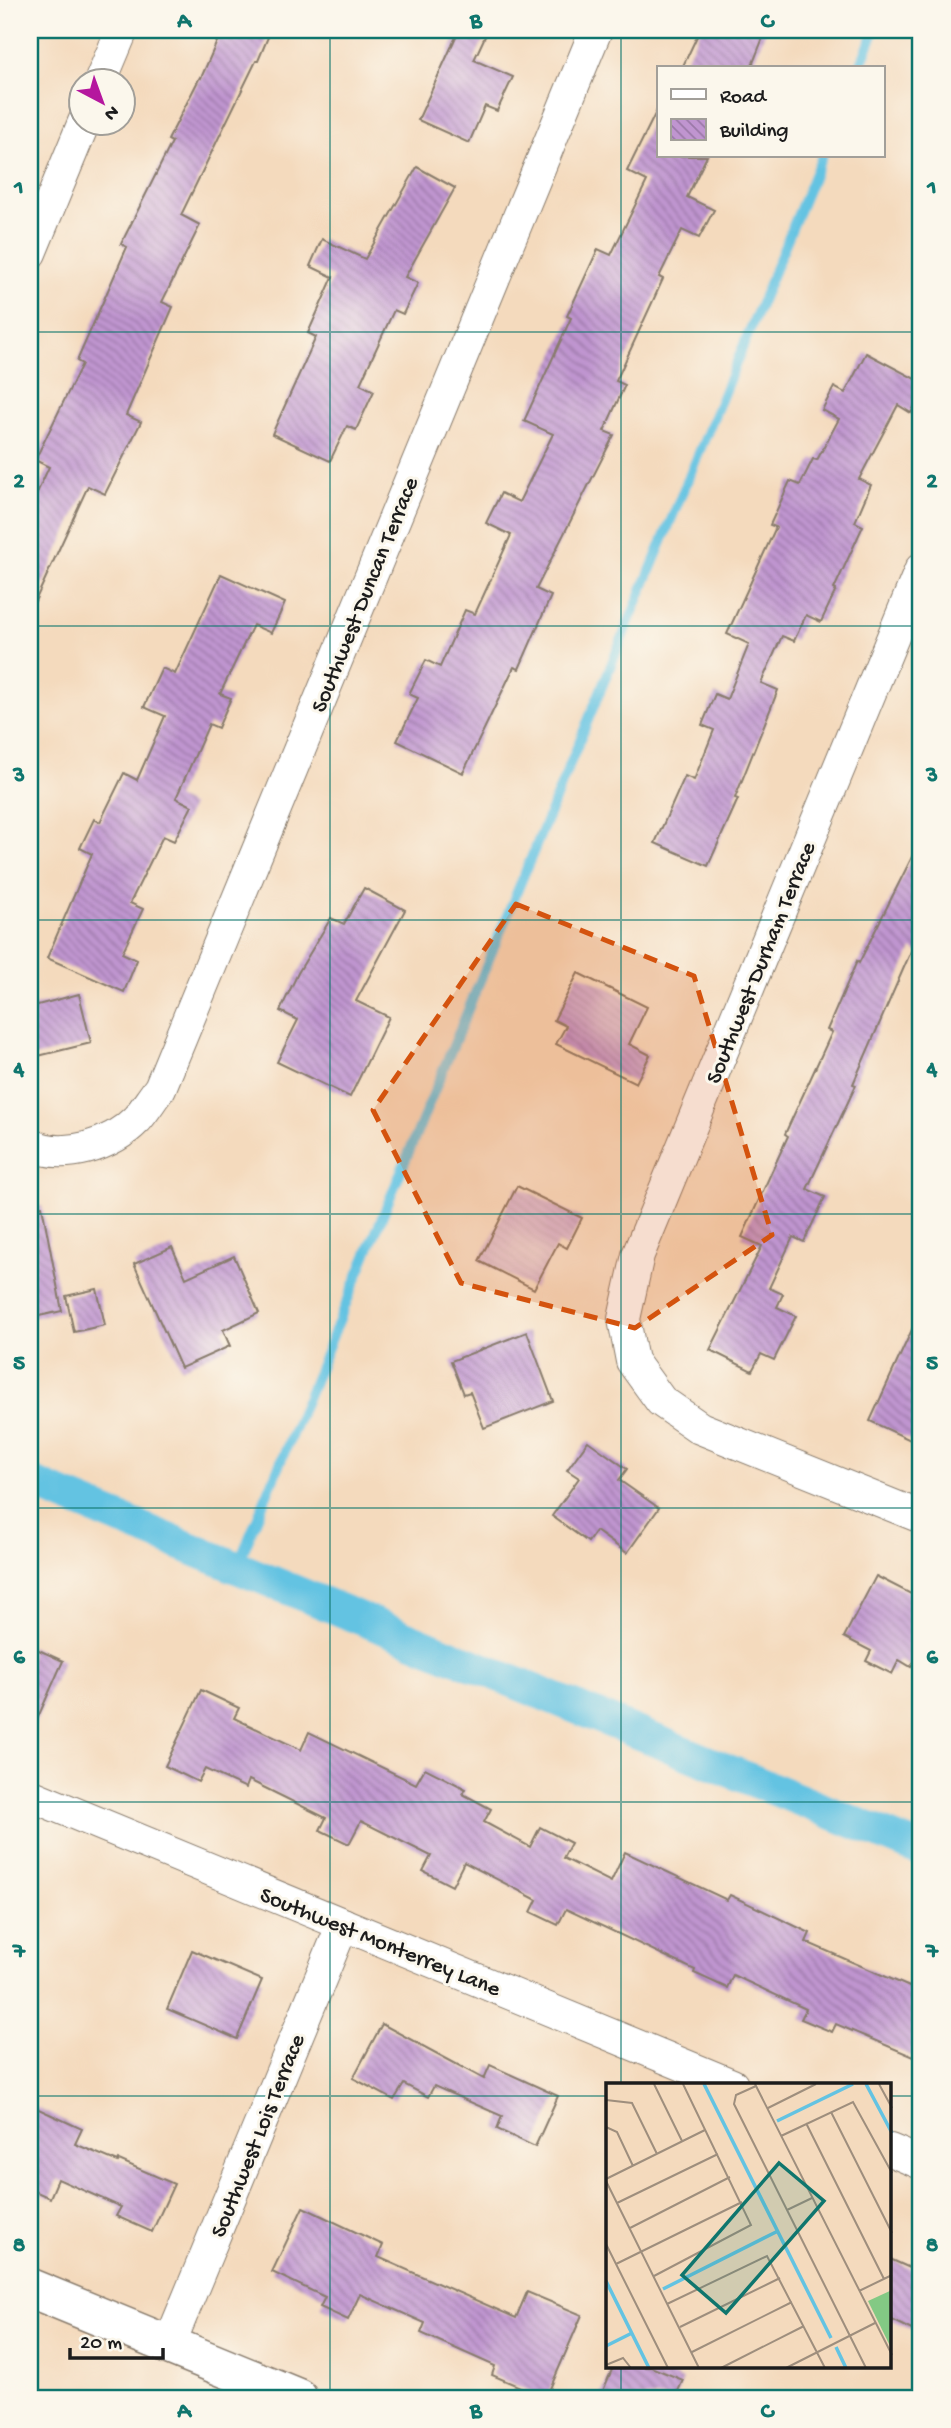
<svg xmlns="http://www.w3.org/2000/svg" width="951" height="2428" font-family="'Gochi Hand',sans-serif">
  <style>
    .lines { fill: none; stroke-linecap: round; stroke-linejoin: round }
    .stream { stroke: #63c3e2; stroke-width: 10 }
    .canal { stroke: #63c3e2; stroke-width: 33 }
    .building { fill: url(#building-back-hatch) }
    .street-casing { stroke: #887b6c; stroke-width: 34 }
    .secondary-casing { stroke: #887b6c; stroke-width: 41 }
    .street { stroke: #fff; stroke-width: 32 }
    .secondary { stroke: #fff; stroke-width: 38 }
    .marked { fill: #d4530e; fill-opacity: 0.2; stroke: #d4530e; stroke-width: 5; stroke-dasharray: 14 9; stroke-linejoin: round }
    .grid { fill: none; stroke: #0f766e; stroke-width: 2; stroke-opacity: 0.55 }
    .labels { text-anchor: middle; stroke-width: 6; stroke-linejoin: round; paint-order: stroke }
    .street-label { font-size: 23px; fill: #1c1c1c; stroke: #fbf7ec }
    .inset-river { fill: none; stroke: #63c3e2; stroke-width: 3.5 }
    .inset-road { fill: none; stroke: #9e8e7d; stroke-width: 2 }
    .view { fill: #0f766e; fill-opacity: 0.15; stroke: #0f766e; stroke-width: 3.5 }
    .inset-edge { fill: none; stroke: #1c1c1c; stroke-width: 3.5 }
    .neatline { fill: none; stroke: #0f766e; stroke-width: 2.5 }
    .grid-label { font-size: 23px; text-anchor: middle; font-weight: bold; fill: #0f766e }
  </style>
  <defs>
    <pattern id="building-back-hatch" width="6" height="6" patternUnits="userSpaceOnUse" patternTransform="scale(1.75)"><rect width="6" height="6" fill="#c095d0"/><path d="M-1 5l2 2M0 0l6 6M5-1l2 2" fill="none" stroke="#9b79a8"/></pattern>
  </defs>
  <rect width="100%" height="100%" fill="#fbf7ec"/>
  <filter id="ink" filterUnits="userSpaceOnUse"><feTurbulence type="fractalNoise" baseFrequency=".0143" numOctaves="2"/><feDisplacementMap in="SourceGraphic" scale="14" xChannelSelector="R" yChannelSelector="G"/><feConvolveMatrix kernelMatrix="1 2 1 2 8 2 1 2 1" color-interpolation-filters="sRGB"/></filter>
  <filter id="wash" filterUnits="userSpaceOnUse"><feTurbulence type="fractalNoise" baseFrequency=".00686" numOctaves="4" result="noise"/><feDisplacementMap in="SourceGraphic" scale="28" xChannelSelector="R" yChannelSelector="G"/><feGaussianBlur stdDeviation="1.57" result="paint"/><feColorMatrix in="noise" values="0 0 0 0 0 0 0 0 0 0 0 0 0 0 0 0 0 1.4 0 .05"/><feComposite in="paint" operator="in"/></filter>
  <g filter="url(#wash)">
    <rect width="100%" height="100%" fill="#f4dabd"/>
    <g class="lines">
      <g class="stream">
        <polyline points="859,68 875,30"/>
        <polyline points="237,1567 822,156"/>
      </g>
      <polyline class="canal" points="30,1482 921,1850"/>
    </g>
    <g id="blocks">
      <g class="building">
        <polygon points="222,30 271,30 258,61 256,61 181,215 200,225 162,302 173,307 126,415 141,422 105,494 88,486 30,612 30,508 49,467 35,460 82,364 77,361 127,247 121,244 172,142 168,140 200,77 201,78"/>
        <polygon points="459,30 488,30 474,60 513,77 497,111 485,106 469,143 418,120"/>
        <polygon points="700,30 766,30 751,68 682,68"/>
        <polygon points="659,106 659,156 707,156 687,197 714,210 699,238 682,230 659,277 663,279 616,381 625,385 604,431 614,435 536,589 551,596 519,669 514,667 463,773 397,741 418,698 409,694 426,660 440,667 465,610 475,614 511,535 486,523 501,493 519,502 553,434 524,421 571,318 567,316 598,249 611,255 647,181 627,171"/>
        <polygon points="417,167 455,188 405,277 418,283 403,314 394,310 360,384 374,391 356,430 347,426 330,461 272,434 316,337 308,333 333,277 310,266 322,239 365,259"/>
        <polygon points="866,353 921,382 921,395 911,413 898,405 859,479 871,485 855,522 863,526 834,589 836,590 821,622 806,615 794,641 782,636 761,683 778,690 735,798 738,799 708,866 655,843 685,776 694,780 714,730 702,725 715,694 727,699 749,644 727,634 776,527 770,525 790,481 800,485 813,459 817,460 839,419 822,410 834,387 845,393"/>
        <polygon points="221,574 285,603 271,633 253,625 220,694 231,698 218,728 209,724 176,798 192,806 174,841 163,836 130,903 143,909 122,953 137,960 124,992 47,958 92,854 80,848 94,819 100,822 124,773 137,780 165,716 144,707 162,668 175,674"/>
        <polygon points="921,839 921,954 912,949 853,1084 856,1085 807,1189 825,1197 804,1242 793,1237 769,1288 783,1294 777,1307 796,1316 774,1360 761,1354 752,1371 710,1350 762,1246 742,1237 788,1136 785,1134 832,1032 827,1030 857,961 859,963"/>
        <polygon points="364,888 405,910 356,1001 389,1017 350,1097 277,1062 298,1020 280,1011 298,973 331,918 344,924"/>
        <polygon points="578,973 647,1007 629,1044 650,1055 636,1083 556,1044 566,1026 554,1020"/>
        <polygon points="79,994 91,1043 30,1058 30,1007"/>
        <polygon points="517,1186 582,1218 567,1248 558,1243 534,1289 479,1261"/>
        <polygon points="42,1206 62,1311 30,1318 30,1207"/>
        <polygon points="172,1247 186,1278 234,1256 259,1313 223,1330 230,1346 181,1368 134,1264"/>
        <polygon points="97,1289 105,1325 74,1332 66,1296"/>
        <polygon points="921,1310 921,1445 870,1421"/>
        <polygon points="527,1332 553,1401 484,1428 470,1392 464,1394 451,1361"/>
        <polygon points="588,1441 627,1469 619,1480 659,1508 627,1553 596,1531 588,1542 552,1516 579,1478 567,1470"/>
        <polygon points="876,1576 921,1599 921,1648 911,1667 899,1660 892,1674 866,1661 871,1651 844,1637"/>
        <polygon points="30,1646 63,1661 30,1735"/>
        <polygon points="201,1690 239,1708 234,1718 301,1750 309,1732 416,1784 425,1768 466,1789 463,1794 491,1809 484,1822 530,1847 540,1827 571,1843 563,1858 611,1882 625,1852 727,1900 730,1895 810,1933 806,1942 921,1992 921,2060 836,2024 832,2032 801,2019 806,2009 733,1975 727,1988 694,1973 695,1970 566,1909 558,1925 531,1912 537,1900 464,1862 452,1886 423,1871 431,1856 361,1821 349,1844 320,1830 326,1818 249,1780 246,1788 205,1769 198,1782 165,1766"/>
        <polygon points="192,1950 262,1980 237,2039 167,2009"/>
        <polygon points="382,2024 484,2079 490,2065 558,2096 535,2147 497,2129 502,2116 434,2086 428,2097 404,2084 394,2100 353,2078"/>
        <polygon points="30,2105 82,2129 75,2144 118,2162 119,2160 174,2184 152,2232 116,2216 121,2207 58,2179 50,2198 30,2189"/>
        <polygon points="303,2207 383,2245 378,2257 516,2318 527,2292 582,2315 546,2398 492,2375 495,2366 421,2333 425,2323 360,2294 348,2320 320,2307 325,2297 272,2272"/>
        <polygon points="890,2259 921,2273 921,2334 890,2319"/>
        <polygon points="613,2367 651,2367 683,2380 675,2398 600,2398"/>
      </g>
    </g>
  </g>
  <g filter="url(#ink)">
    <use href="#blocks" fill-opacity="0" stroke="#887b6c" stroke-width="2"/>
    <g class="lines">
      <g class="street-casing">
        <g id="street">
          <polyline points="101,80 122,30"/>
          <polyline points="30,253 84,122"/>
          <polyline points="921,569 638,1255 624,1319 632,1361 661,1401 700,1428 921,1517"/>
          <path d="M30 1145C65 1160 111 1146 137 1119 145 1110 152 1098 160 1088L596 30"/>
          <polyline points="30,1795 732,2085"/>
          <polyline points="890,2150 921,2163"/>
          <polyline points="169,2345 343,1924"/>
        </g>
      </g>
      <g class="secondary-casing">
        <polyline id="secondary" points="30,2288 298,2398"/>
      </g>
      <use href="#street" class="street"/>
      <use href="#secondary" class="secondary"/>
    </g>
  </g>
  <path class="marked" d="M516 904 694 976 772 1235 635 1328 461 1283 373 1110Z"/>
  <path class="grid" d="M330 30V2398M621 30V2085M30 332H921M30 626H921M30 920H921M30 1214H921M30 1508H921M30 1802H921M30 2096H608M890 2096H921M621 2367V2398"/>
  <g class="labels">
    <g class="street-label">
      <text transform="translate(363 594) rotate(-68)" y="8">Southwest Duncan Terrace</text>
      <text transform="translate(759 962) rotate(-68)" y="8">Southwest Durham Terrace</text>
      <text transform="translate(381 1940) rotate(22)" y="8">Southwest Monterrey Lane</text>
      <text transform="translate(256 2135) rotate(-68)" y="8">Southwest Lois Terrace</text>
    </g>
  </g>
  <g transform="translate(606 2083)">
    <rect width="285" height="285" fill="#f4dabd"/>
    <path d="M286 207V265H285L262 218Z" fill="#83c984"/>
    <path class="inset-river" d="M98 1 225 255M260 1 286 50M171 38 247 1M0 198 43 285M57 206 172 148M0 263 26 250M230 264 240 285"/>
    <path class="inset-road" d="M48 1 76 58M149 1 286 272M273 1 286 25M150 3 130 12 128 21 260 285M0 17 26 20 51 71M162 25 210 1M225 29 286 150M200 40 278 196M0 44 11 49 27 83M175 53 247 19 286 90M0 96 99 47M0 98 93 285M11 120 112 71M181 127 206 115M24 145 124 94M0 161 62 285M10 181 136 119M48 193 145 142 77 1M253 208 286 192M61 221 161 173 219 285M74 244 174 195M86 269 186 219M0 282 17 275 25 285M115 285 198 243M180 285 269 240"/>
    <path class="view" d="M173 80 218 118 120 230 76 192Z"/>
    <rect width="285" height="285" class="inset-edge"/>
  </g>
  <rect width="951" height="2428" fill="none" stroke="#fbf7ec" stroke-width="77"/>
  <rect x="657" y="66" width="228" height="91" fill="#fbf7ec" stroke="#a29f99" stroke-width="2"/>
  <rect x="671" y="89" width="35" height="10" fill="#ffffff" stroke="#a29f99" stroke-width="2"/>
  <text x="720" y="102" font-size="21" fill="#1c1c1c">Road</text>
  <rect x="671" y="119" width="35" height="21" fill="url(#building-back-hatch)" stroke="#a29f99" stroke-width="2"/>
  <text x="720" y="136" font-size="21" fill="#1c1c1c">Building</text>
  <g transform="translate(102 102) rotate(139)"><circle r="33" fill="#fbf7ec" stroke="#a29f99" stroke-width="2"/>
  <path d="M0-5L12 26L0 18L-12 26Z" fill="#b5179e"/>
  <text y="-10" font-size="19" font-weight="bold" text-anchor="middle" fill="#1c1c1c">N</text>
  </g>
  <path d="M70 2348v10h93v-10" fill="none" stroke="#1c1c1c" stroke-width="3.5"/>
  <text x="80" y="2348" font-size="21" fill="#1c1c1c" stroke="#fbf7ec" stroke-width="5" paint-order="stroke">20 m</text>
  <rect x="38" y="38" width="874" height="2352" class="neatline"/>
  <g class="grid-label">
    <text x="184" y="27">A</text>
    <text x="476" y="27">B</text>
    <text x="767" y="27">C</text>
    <text x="19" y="193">1</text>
    <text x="932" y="193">1</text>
    <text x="19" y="487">2</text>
    <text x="932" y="487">2</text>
    <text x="19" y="781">3</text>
    <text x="932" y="781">3</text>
    <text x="19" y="1075">4</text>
    <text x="932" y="1075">4</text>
    <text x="19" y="1369">5</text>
    <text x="932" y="1369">5</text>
    <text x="19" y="1663">6</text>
    <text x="932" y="1663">6</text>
    <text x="19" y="1957">7</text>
    <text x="932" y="1957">7</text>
    <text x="19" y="2251">8</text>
    <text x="932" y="2251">8</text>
    <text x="184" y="2417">A</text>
    <text x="476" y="2417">B</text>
    <text x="767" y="2417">C</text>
  </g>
</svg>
